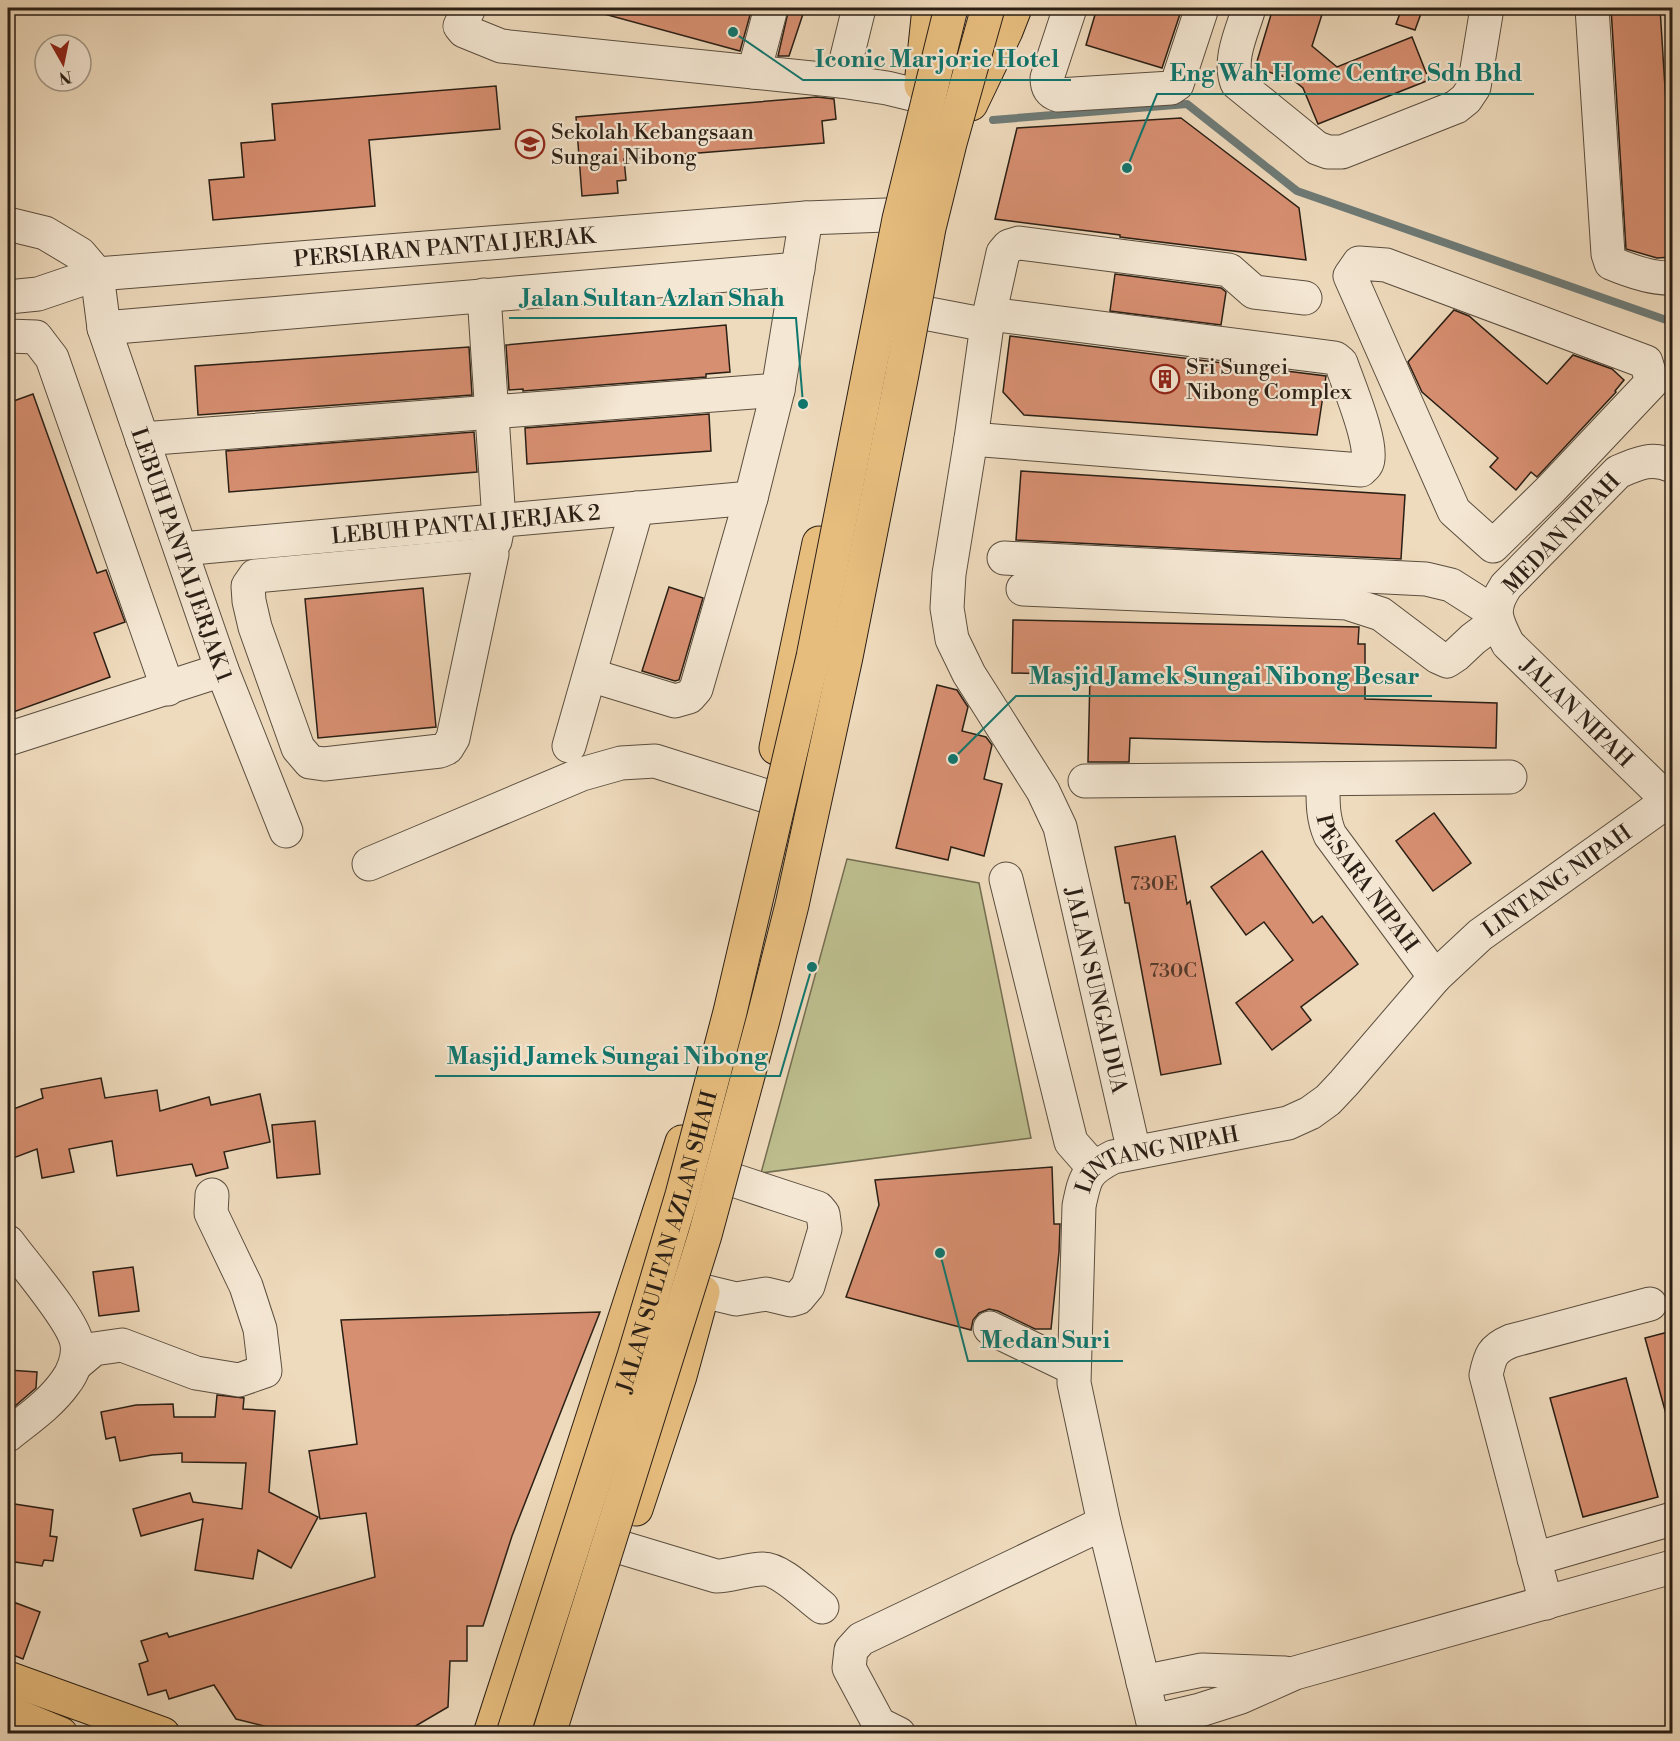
<svg xmlns="http://www.w3.org/2000/svg" width="1680" height="1741" font-family="'Libre Bodoni',serif">
  <style>
    .green { fill: #bdbe8e; stroke: #746e52; stroke-width: 1.5 }
    .lines { fill: none; stroke-linecap: round; stroke-linejoin: round }
    .stream { stroke: #6e7b77; stroke-width: 8 }
    .building { fill: #d78f71; stroke: #2a1f15; stroke-width: 1.5 }
    .minor-casing { stroke: #5b4e3f; stroke-width: 35 }
    .major-casing { stroke: #2a1f15; stroke-width: 35 }
    .minor { stroke: #f4e7d3; stroke-width: 33 }
    .major { stroke: #e7bd7e; stroke-width: 33 }
    .highway-bridge-casing { stroke: #2a1f15; stroke-width: 35; stroke-linecap: butt }
    .highway-bridge { stroke: #e7bd7e; stroke-width: 33 }
    .labels { text-anchor: middle; stroke-width: 4.5; stroke-linejoin: round; paint-order: stroke }
    .number-label { font-size: 20px; fill: #553b2c }
    .poi-label { font-size: 22px; fill: #2a1f15; stroke: #f4e7d3; text-anchor: start }
    .street-label { font-size: 22px; fill: #2a1f15; stroke: #f4e7d3 }
    .leader { fill: none; stroke: #0f766e; stroke-width: 2 }
    .callout-dot { fill: #0f766e; stroke: #f4e7d3; stroke-width: 2 }
    .callout-label { font-size: 24px; text-anchor: middle; font-weight: bold; fill: #0f766e; stroke: #f4e7d3; stroke-width: 4.5; stroke-linejoin: round; paint-order: stroke }
  </style>
  <rect width="100%" height="100%" fill="#eedabc"/>
  <filter id="stains"><feTurbulence type="fractalNoise" baseFrequency=".00333" numOctaves="4"/><feColorMatrix values="0 0 0 0 .2 0 0 0 0 .09 0 0 0 0 .02 0 0 0 .5 -.17"/></filter>
  <radialGradient id="worn" r=".72"><stop offset=".6" stop-color="#630" stop-opacity="0"/><stop offset="1" stop-color="#630" stop-opacity=".3"/></radialGradient>
  <polygon class="green" points="847,859 979,883 1031,1138 761,1173"/>
  <g class="lines">
    <polyline class="stream" points="993,120 1187,104 1297,191 1672,322"/>
  </g>
  <g class="building">
    <polygon points="605,8 752,8 740,51 604,14"/>
    <polygon points="789,8 805,8 789,56 778,56"/>
    <polygon points="1097,8 1182,8 1162,68 1086,45"/>
    <polygon points="1273,8 1324,8 1312,46 1337,67 1412,37 1429,80 1318,124 1303,88 1292,79 1255,68"/>
    <polygon points="1402,8 1423,8 1415,30 1396,24"/>
    <polygon points="1611,8 1660,8 1672,199 1672,257 1657,258 1626,249"/>
    <polygon points="496,86 500,129 369,140 375,206 213,220 209,180 244,177 241,143 275,140 272,104"/>
    <polygon points="817,97 834,99 836,119 822,121 824,143 624,159 626,180 617,181 618,193 582,196 576,117"/>
    <polygon points="1181,118 1299,208 1306,260 1120,237 1120,235 995,219 1017,128"/>
    <polygon points="1115,274 1221,288 1226,292 1221,325 1110,311"/>
    <polygon points="1454,310 1469,316 1547,384 1573,355 1612,369 1624,380 1615,391 1616,392 1537,477 1531,472 1516,490 1490,467 1498,458 1422,392 1408,362"/>
    <polygon points="726,325 730,372 706,374 706,377 523,391 523,389 509,390 506,345"/>
    <polygon points="1010,336 1326,376 1317,435 1024,415 1003,392"/>
    <polygon points="469,347 472,395 198,415 195,366"/>
    <polygon points="33,394 97,573 106,570 125,622 94,633 110,677 8,714 8,403"/>
    <polygon points="709,414 711,451 527,464 525,428"/>
    <polygon points="474,432 477,472 229,492 226,451"/>
    <polygon points="1021,471 1405,495 1401,559 1016,540"/>
    <polygon points="669,587 703,598 679,680 675,681 642,671"/>
    <polygon points="423,588 436,727 318,738 305,599"/>
    <polygon points="1013,620 1359,627 1358,644 1365,644 1365,699 1497,703 1496,748 1130,738 1129,762 1088,762 1090,675 1012,673"/>
    <polygon points="937,685 957,690 968,707 962,731 986,737 992,745 984,779 1002,784 984,856 951,847 948,860 896,848"/>
    <polygon points="1434,813 1471,863 1433,891 1396,841"/>
    <polygon points="1175,836 1187,904 1190,901 1221,1064 1161,1075 1129,903 1125,903 1115,847"/>
    <polygon points="1262,851 1313,923 1322,916 1358,964 1301,1007 1311,1020 1272,1050 1236,1003 1293,960 1264,922 1246,935 1211,887"/>
    <polygon points="101,1078 105,1098 157,1090 160,1111 209,1097 211,1105 260,1094 270,1142 224,1152 228,1168 196,1176 192,1164 117,1176 112,1141 69,1149 74,1172 42,1178 37,1149 8,1160 8,1111 43,1098 41,1089"/>
    <polygon points="315,1121 320,1174 277,1178 272,1125"/>
    <polygon points="1052,1167 1054,1224 1060,1224 1059,1252 1051,1329 1035,1329 998,1311 989,1309 979,1313 973,1320 971,1330 846,1297 879,1205 875,1180"/>
    <polygon points="133,1267 139,1311 99,1316 93,1272"/>
    <polygon points="600,1312 512,1536 483,1626 467,1626 467,1661 450,1661 448,1707 402,1734 296,1734 236,1719 214,1685 169,1699 166,1690 148,1695 139,1664 148,1661 141,1641 167,1633 169,1637 375,1577 366,1513 320,1519 309,1451 357,1444 341,1320"/>
    <polygon points="1672,1331 1672,1414 1666,1414 1645,1338"/>
    <polygon points="8,1370 37,1372 36,1388 8,1412"/>
    <polygon points="1626,1378 1658,1497 1583,1517 1550,1398"/>
    <polygon points="217,1395 244,1398 243,1409 275,1411 269,1492 318,1517 291,1568 258,1550 253,1579 195,1570 203,1519 141,1536 133,1509 190,1493 193,1502 242,1509 246,1463 182,1462 182,1453 152,1455 120,1461 115,1437 106,1439 101,1412 136,1405 173,1404 174,1417 215,1417"/>
    <polygon points="8,1503 53,1510 50,1536 57,1537 53,1561 44,1560 42,1566 8,1561"/>
    <polygon points="8,1600 40,1612 23,1659 8,1653"/>
  </g>
  <g class="lines">
    <g class="minor-casing">
      <g id="minor">
        <polyline points="469,8 460,26 464,31 501,46 841,81 887,88 920,96"/>
        <path d="M1070 8 1047 78C1047 87 1049 92 1058 95L1171 88 1177 84 1202 8"/>
        <path d="M1249 8C1242 32 1228 59 1237 83L1317 148 1328 152H1342L1456 107 1466 99 1474 87 1487 8"/>
        <path d="M1592 8 1608 254 1611 263C1630 271 1652 279 1672 278"/>
        <polyline points="754,72 771,8"/>
        <polyline points="841,81 859,8"/>
        <polyline points="8,224 45,233 80,254 97,274"/>
        <polygon points="1359,263 1386,265 1646,362 1652,382 1550,490 1493,546 1454,511 1350,276"/>
        <path id="s1" d="M97 274 104 328 222 670 286 831"/>
        <polyline points="484,295 499,521 495,541"/>
        <path id="s2" d="M8 297 38 294 97 274 806 218 886 215"/>
        <polyline points="924,313 987,325"/>
        <polyline points="104,328 798,269"/>
        <polyline points="8,336 36,337 52,358 168,689"/>
        <polyline points="142,439 778,390"/>
        <path d="M971 439 1361 470C1363 468 1366 466 1367 463 1375 447 1347 381 1341 363L1335 358 989 314"/>
        <path id="s3" d="M1672 466C1653 456 1636 464 1618 472L1506 586C1490 610 1496 620 1508 644L1672 804"/>
        <path id="s4" d="M181 549 751 498"/>
        <polygon points="492,554 453,738 447,748 440,751 324,764 310,762 298,748 255,627 249,601 248,586 255,576"/>
        <polyline points="1004,558 1426,579 1451,585 1495,613"/>
        <polyline points="1023,589 1347,603 1381,614 1438,657 1447,661 1456,655 1473,639 1497,621"/>
        <polyline points="590,675 675,701 689,697 696,689 751,498 778,390 806,218"/>
        <polyline points="8,739 222,670"/>
        <polyline points="569,746 637,508"/>
        <path id="s5" d="M1323 779C1323 799 1322 817 1330 835L1435 977"/>
        <polyline points="1085,781 1510,777"/>
        <polyline points="369,864 582,774 621,763 655,761 766,796"/>
        <polyline points="1006,879 1071,1142 1093,1167"/>
        <polyline points="1134,1152 1060,827 1043,791 969,674 952,639 947,608 949,574 971,439 987,325 1003,253 1009,246 1019,243 1229,270 1254,292 1305,298"/>
        <path d="M8 1242C24 1264 74 1321 77 1344 79 1357 73 1373 65 1383 50 1404 28 1419 8 1435"/>
        <polyline points="703,1291 736,1299 766,1294 791,1300 798,1298 808,1286 825,1229 823,1214 818,1208 733,1180"/>
        <polyline points="990,1328 1073,1368"/>
        <polyline points="75,1365 94,1349 122,1345 196,1373 239,1380 265,1371 260,1329 246,1286 211,1213 212,1195"/>
        <path d="M623 1548 716 1576C732 1576 747 1569 763 1569 781 1569 807 1596 822 1607"/>
        <polyline points="1534,1559 1672,1519"/>
        <path d="M1546 1603 1486 1375C1490 1356 1492 1349 1511 1341L1650 1304"/>
        <polyline points="1143,1682 1202,1670 1285,1673"/>
        <polyline points="1153,1721 1200,1710 1241,1697 1295,1673 1672,1567"/>
        <polyline points="899,1734 879,1724 849,1668 851,1650 861,1639 1104,1523"/>
        <path id="s6" d="M1156 1734 1104 1523 1074 1383 1079 1206C1085 1177 1086 1171 1113 1157L1288 1123 1310 1113 1328 1100 1344 1083 1435 977 1480 935 1668 801"/>
      </g>
    </g>
    <g class="major-casing">
      <g id="major">
        <polyline points="921,85 929,8"/>
        <polyline points="971,104 1006,31 1015,8"/>
        <polyline points="776,748 819,543"/>
        <polyline points="636,1509 680,1376 703,1292"/>
        <polyline points="8,1678 163,1734"/>
        <polyline points="8,1712 61,1734"/>
        <polyline points="490,1734 682,1142"/>
      </g>
    </g>
    <use href="#minor" class="minor"/>
    <use href="#major" class="major"/>
    <g class="highway-bridge-casing">
      <g id="highway-bridge">
        <path id="s7" d="M513 1734 634 1356 682 1195 730 1012 813 657 899 219 951 8"/>
        <polyline points="549,1734 705,1235 763,1020 792,905 846,657 902,374 929,228 950,143 988,8"/>
      </g>
    </g>
    <use href="#highway-bridge" class="highway-bridge"/>
  </g>
  <defs>
    <g id="school-ring" transform="scale(1.5)"><circle r="9.5" fill="#f4e7d3" stroke="#8f2418" stroke-width="1.5"/><path d="M0-5L7-2L0 1L-7-2ZM-4 1L0 2.5L4 1V4Q0 6-4 4Z" fill="#8f2418"/></g>
    <g id="building-ring" transform="scale(1.5)"><circle r="9.5" fill="#f4e7d3" stroke="#8f2418" stroke-width="1.5"/><path d="M-4-6H4V6H1V3H-1V6H-4ZM-2.5-4.3h1.7v1.8h-1.7ZM.8-4.3h1.7v1.8H.8ZM-2.5-1h1.7V.8h-1.7ZM.8-1h1.7V.8H.8Z" fill="#8f2418"/></g>
  </defs>
  <g fill-rule="evenodd">
    <use href="#school-ring" x="530" y="144"/>
    <use href="#building-ring" x="1165" y="379"/>
  </g>
  <g class="labels">
    <g class="number-label">
      <text x="1154" y="890">730E</text>
      <text x="1173" y="977">730C</text>
    </g>
    <g class="poi-label">
      <text x="551" y="139">Sekolah Kebangsaan<tspan x="551" dy="25">Sungai Nibong</tspan></text>
      <text x="1186" y="374">Sri Sungei<tspan x="1186" dy="25">Nibong Complex</tspan></text>
    </g>
    <g class="street-label">
      <text dy="8" stroke="none"><textPath href="#s2" startOffset="441">PERSIARAN PANTAI JERJAK</textPath></text>
      <text dy="8" stroke="none"><textPath href="#s4" startOffset="286">LEBUH PANTAI JERJAK 2</textPath></text>
      <text transform="translate(1561 533) rotate(-46)" y="8">MEDAN NIPAH</text>
      <text dy="8" stroke="none"><textPath href="#s1" startOffset="294">LEBUH PANTAI JERJAK 1</textPath></text>
      <text dy="8" stroke="none"><textPath href="#s3" startOffset="376">JALAN NIPAH</textPath></text>
      <text dy="8" stroke="none"><textPath href="#s6" startOffset="1144">LINTANG NIPAH</textPath></text>
      <text dy="8" stroke="none"><textPath href="#s5" startOffset="117">PESARA NIPAH</textPath></text>
      <text transform="translate(1097 990) rotate(77)" y="8">JALAN SUNGAI DUA</text>
      <text dy="8" stroke="none"><textPath href="#s6" startOffset="640">LINTANG NIPAH</textPath></text>
      <text dy="8" stroke="none"><textPath href="#s7" startOffset="516">JALAN SULTAN AZLAN SHAH</textPath></text>
    </g>
  </g>
  <path class="leader" d="M733 32L803 80H1071M1127 168L1157 94H1534M803 404L796 318H509M953 759L1016 696H1432M812 967L780 1076H435M940 1253L968 1361H1123"/>
  <g class="callout-dot">
    <circle cx="733" cy="32" r="6"/>
    <circle cx="1127" cy="168" r="6"/>
    <circle cx="803" cy="404" r="6"/>
    <circle cx="953" cy="759" r="6"/>
    <circle cx="812" cy="967" r="6"/>
    <circle cx="940" cy="1253" r="6"/>
  </g>
  <g class="callout-label">
    <text x="937" y="67">Iconic Marjorie Hotel</text>
    <text x="1346" y="81">Eng Wah Home Centre Sdn Bhd</text>
    <text x="653" y="306">Jalan Sultan Azlan Shah</text>
    <text x="1224" y="684">Masjid Jamek Sungai Nibong Besar</text>
    <text x="607" y="1064">Masjid Jamek Sungai Nibong</text>
    <text x="1045" y="1348">Medan Suri</text>
  </g>
  <rect width="1680" height="1741" fill="none" stroke="#eedabc" stroke-width="30"/>
  <rect x="9" y="9" width="1662" height="1723" fill="none" stroke="#2a1f15" stroke-width="3"/>
  <rect x="15" y="15" width="1650" height="1711" fill="none" stroke="#2a1f15" stroke-width="1.5"/>
  <g transform="translate(63 63) rotate(171)"><circle r="28" fill="#f4e7d3" stroke="#a39787" stroke-width="1.5"/>
  <path d="M0-4.5L10 22L0 15L-10 22Z" fill="#8f2418"/>
  <text y="-9" font-size="16" font-weight="bold" text-anchor="middle" fill="#2a1f15">N</text>
  </g>
  <rect width="100%" height="100%" filter="url(#stains)"/>
  <rect width="100%" height="100%" fill="url(#worn)"/>
</svg>
